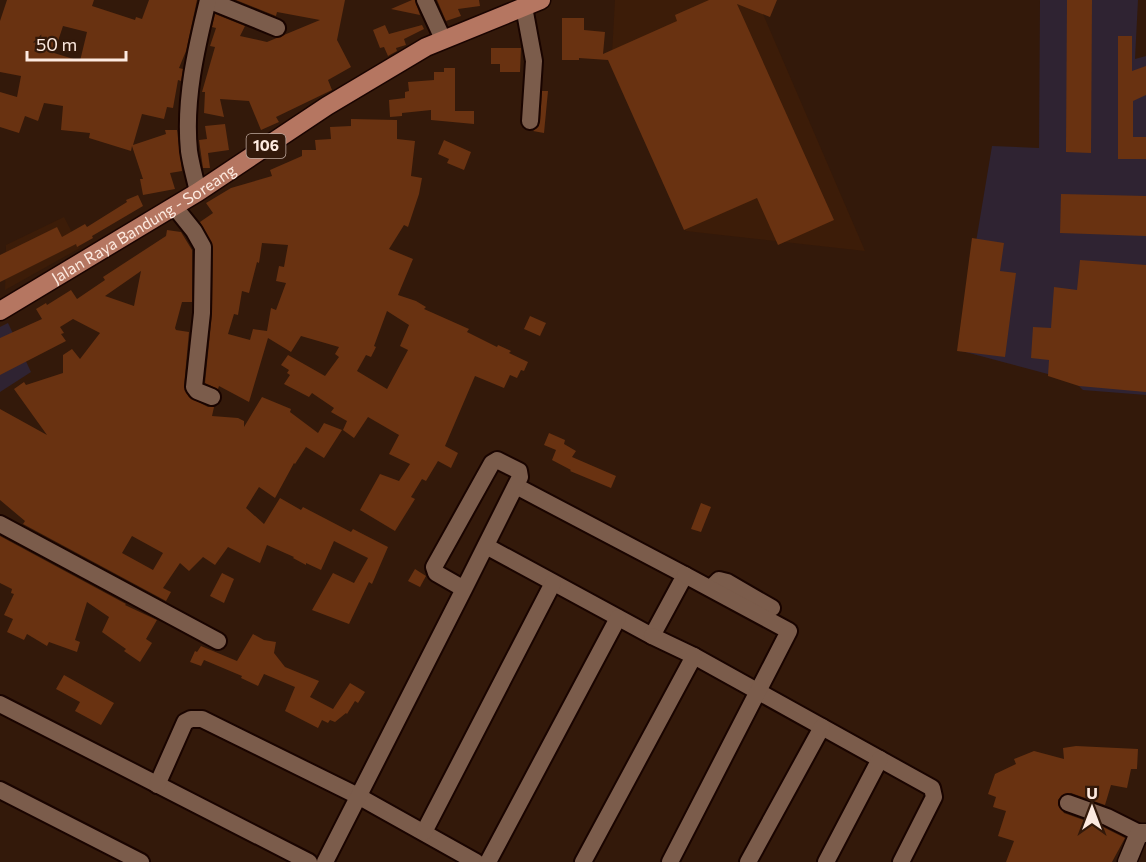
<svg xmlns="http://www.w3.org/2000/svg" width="1146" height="862" font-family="Commissioner,sans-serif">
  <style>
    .commercial { fill: #2f2332 }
    .built { fill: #3c1c08 }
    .building { fill: #693211; fill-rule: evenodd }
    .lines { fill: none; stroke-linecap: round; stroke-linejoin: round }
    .street-casing { stroke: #190400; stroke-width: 20 }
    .secondary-casing { stroke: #190400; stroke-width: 21 }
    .primary-casing { stroke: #190400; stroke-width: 21 }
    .street { stroke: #7b5c4b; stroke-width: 16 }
    .secondary { stroke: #7b5c4b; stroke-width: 18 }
    .primary { stroke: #b57661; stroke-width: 18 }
    .labels { text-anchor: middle; stroke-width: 4.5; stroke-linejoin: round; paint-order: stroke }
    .shield { fill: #33190a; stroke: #c0aba0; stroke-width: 1.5 }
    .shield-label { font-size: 15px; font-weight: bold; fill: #fdeae0 }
    .street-label { font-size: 16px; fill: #fdeae0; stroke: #33190a }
  </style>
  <rect width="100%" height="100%" fill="#33190a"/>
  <g class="commercial">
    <polygon points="1040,0 1138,0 1135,59 1146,56 1146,395 1083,390 1074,381 958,350 992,146 1039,148"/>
    <polygon points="8,323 31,372 0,392 0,327"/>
  </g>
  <g class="built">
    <polygon points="615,0 750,0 760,7 865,251 686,231 612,54"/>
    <polygon points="64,217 80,248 5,290 6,245"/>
  </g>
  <g class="building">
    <path d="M7 0H94L92 6 135 20 136 17 142 19 149 0H197L186 51 179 68 183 69 181 81 178 80 173 108 167 107 164 119 142 114 133 145 166 134 165 130H177L182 171 170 173 175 189 143 195 140 179H143L132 146 131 151 89 138 90 133 61 130 63 106 44 103 38 121 25 116 19 133 0 127V92L17 97 21 76 0 72V21ZM63 26 87 32 80 61 54 53Z"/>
    <polygon points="236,0 345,0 337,40 351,67 328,80 332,90 276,117 279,122 261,130 249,101 220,99 224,117 204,113 205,92 202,92 215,47 210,46 216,28 212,27 215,14 245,26 240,36 267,42 320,20 277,12 276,16"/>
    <polygon points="412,0 415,0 420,15 391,9"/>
    <polygon points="437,0 479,0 480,6 458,9 461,16 446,21"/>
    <polygon points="709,0 777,0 770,17 737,4 834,220 778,245 757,198 684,230 608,60 579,58 579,60 562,60 562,18 584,18 584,30 605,32 603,54 677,21 675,15"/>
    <polygon points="1067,0 1092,0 1091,153 1066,152"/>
    <polygon points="385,25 389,34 422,25 424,29 404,39 406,45 396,48 397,51 388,56 384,47 380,48 373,30"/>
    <polygon points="1118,36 1132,36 1132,71 1146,66 1146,95 1133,101 1133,137 1146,137 1146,159 1118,159"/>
    <polygon points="491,48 521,48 520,72 500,72 500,64 491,64"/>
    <polygon points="444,68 455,68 455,111 474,111 474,124 431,120 431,110 402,113 402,116 390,117 389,100 405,98 405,92 409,91 408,82 434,80 434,72 444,72"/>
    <polygon points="542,91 548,91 544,133 533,131 538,127 540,122"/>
    <path d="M351 119 397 120V139L415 141 411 176 422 178 419 194 408 227 404 225 389 249 413 259 398 295 416 301 426 307 424 309 469 329 467 332 497 347 498 345 511 351 509 353 528 362 524 371 521 370 517 378 510 375 504 388 475 376 445 446 458 453 451 468 438 461 426 481 422 479 411 497 415 499 395 531 360 510 380 474 399 481 410 464 389 454 399 435 368 417 354 438 343 430 347 421 331 412 334 408 312 393 309 397 284 384 290 375 287 373 289 370 281 365 288 355 325 376 339 357 335 354 339 347 301 336 291 352 268 338 249 402 219 386 218 389 205 383 212 314 213 247 200 222 213 213 206 203 231 188 272 176 270 170 302 156V150H316L315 140 331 139 330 127 351 126ZM262 243 288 245 284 267 279 266 276 281 286 283 276 310 271 308 267 331 253 329 250 340 228 334 234 314 238 315 242 291 249 293 257 262 259 263ZM387 311 409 325 400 346 408 350 387 389 357 371 366 355 371 357 376 347 374 346Z"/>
    <polygon points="225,124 229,150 208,153 210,168 203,168 199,140 207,139 205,126"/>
    <polygon points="444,140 471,152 464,170 447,163 449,159 438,154"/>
    <polygon points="1061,194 1146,196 1146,236 1060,233"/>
    <polygon points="138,195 143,206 92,236 93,238 77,247 76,244 0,282 0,255 57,227 62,237 85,224 87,227 127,202 126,200"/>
    <path d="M167 230 181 232 192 250V302H182L175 328 176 330 189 332 184 386 189 397 208 407H214L212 416 238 418 244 421V427L262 397 291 409 290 412 318 433 324 423 342 430 324 458 306 447 295 464 294 463 275 498 259 487 246 508 264 524 280 498 301 510 303 507 351 532 353 529 388 547 372 584 369 582 349 624 312 610 333 573 354 583 368 558 334 541 321 570 306 563V565L293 558 294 557 267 545 260 563 228 547 215 565 203 557 189 571 180 563 163 588 171 592 166 601 23 524 25 521 0 500V409L47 435 14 389 24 382 26 385 63 373V355L72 349 80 359 100 333 73 319 60 327 64 333 61 334 66 341 0 375V338L42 319 36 309 46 303 47 305 71 290 77 299 105 280 103 277 166 236ZM141 271 134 306 105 296ZM132 536 163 553 153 570 122 553Z"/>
    <polygon points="972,238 1004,243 1000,271 1016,273 1005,357 957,351"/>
    <polygon points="1080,260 1146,265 1146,392 1079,386 1048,376 1049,360 1031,358 1033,327 1051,328 1054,287 1077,290"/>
    <polygon points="530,316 546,323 540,336 524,329"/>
    <polygon points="549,433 565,440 564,444 576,451 572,457 616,476 611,488 570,471 571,470 552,460 556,450 544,445"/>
    <polygon points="701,503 711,507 701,532 691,529"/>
    <polygon points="0,536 126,604 125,605 157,620 146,639 152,643 140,662 124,651 126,649 102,632 109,617 87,602 75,640 80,642 77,652 49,642 47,646 27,634 24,640 7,632 13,619 4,615 14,594 11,593 12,589 0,583"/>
    <polygon points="415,569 426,576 420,587 408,581"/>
    <polygon points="222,573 234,579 224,603 210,596"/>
    <polygon points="253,634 264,640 276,642 274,653 285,667 319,681 310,697 333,709 350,683 365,692 358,703 355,701 347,714 346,713 335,722 330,720 328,723 322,720 318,728 285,711 295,687 264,674 258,686 241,678 242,676 204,660 201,666 190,662 195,651 197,652 201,646 237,661"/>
    <polygon points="64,675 114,703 101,725 75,711 80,702 56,689"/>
    <polygon points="1076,746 1138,749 1137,769 1131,769 1127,788 1111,785 1105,805 1071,793 1062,795 1058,800 1058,805 1064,813 1103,827 1125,838 1112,862 1006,862 1014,841 998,836 1006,811 993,807 996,797 988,794 995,774 1016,764 1014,759 1034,751 1064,759 1063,748"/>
  </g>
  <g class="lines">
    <g class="street-casing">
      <g id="street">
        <polyline points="208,0 277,28"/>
        <polyline points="425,0 443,39"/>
        <polyline points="524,7 534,61 530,121"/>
        <path d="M198 192C195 178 191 165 189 151 184 100 196 49 208 0"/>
        <polyline points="174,206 194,231 203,247 202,313 194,387 197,391 212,397"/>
        <polyline points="0,524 218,641"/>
        <polyline points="486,546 652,636 685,575 516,486"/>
        <polyline points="711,588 719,580 727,582 772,608"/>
        <polyline points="652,636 694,656 932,788 934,797 901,862"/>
        <polyline points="0,704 309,862"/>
        <polyline points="157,785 185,722 191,719 202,719 358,796 476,862"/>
        <polyline points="0,790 141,862"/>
        <polyline points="1068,803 1107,817 1139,833"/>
        <polyline points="424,832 553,583"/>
        <polyline points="325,862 464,589 520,477 519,471 497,460 492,463 434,567 436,573 464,589"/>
        <polyline points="488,862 618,618"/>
        <polyline points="583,862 694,656"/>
        <polyline points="670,862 789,631 685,575"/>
        <polyline points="748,862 822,727"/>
        <polyline points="826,862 880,759"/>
      </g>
    </g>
    <g class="secondary-casing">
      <polyline id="secondary" points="1127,862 1139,833 1146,833"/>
    </g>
    <g class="primary-casing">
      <g id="primary">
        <path id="s1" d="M0 311 198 192 327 106 426 47 541 0"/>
      </g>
    </g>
    <use href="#street" class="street"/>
    <use href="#secondary" class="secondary"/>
    <use href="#primary" class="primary"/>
  </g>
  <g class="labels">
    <rect class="shield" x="246.5" y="134" width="39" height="24" rx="4.5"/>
    <g class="shield-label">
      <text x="266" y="151">106</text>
    </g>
    <g class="street-label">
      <text dy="6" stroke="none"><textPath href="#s1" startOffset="168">Jalan Raya Bandung - Soreang</textPath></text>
    </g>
  </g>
  <g transform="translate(1092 808)" stroke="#33190a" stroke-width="4.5" paint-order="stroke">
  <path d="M0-4.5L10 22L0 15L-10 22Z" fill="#fdeae0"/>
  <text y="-9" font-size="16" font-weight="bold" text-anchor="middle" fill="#fdeae0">U</text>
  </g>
  <path d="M27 51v9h99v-9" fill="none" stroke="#fdeae0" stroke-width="3"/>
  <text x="36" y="51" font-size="18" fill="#fdeae0" stroke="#33190a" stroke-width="4.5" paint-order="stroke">50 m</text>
</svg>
